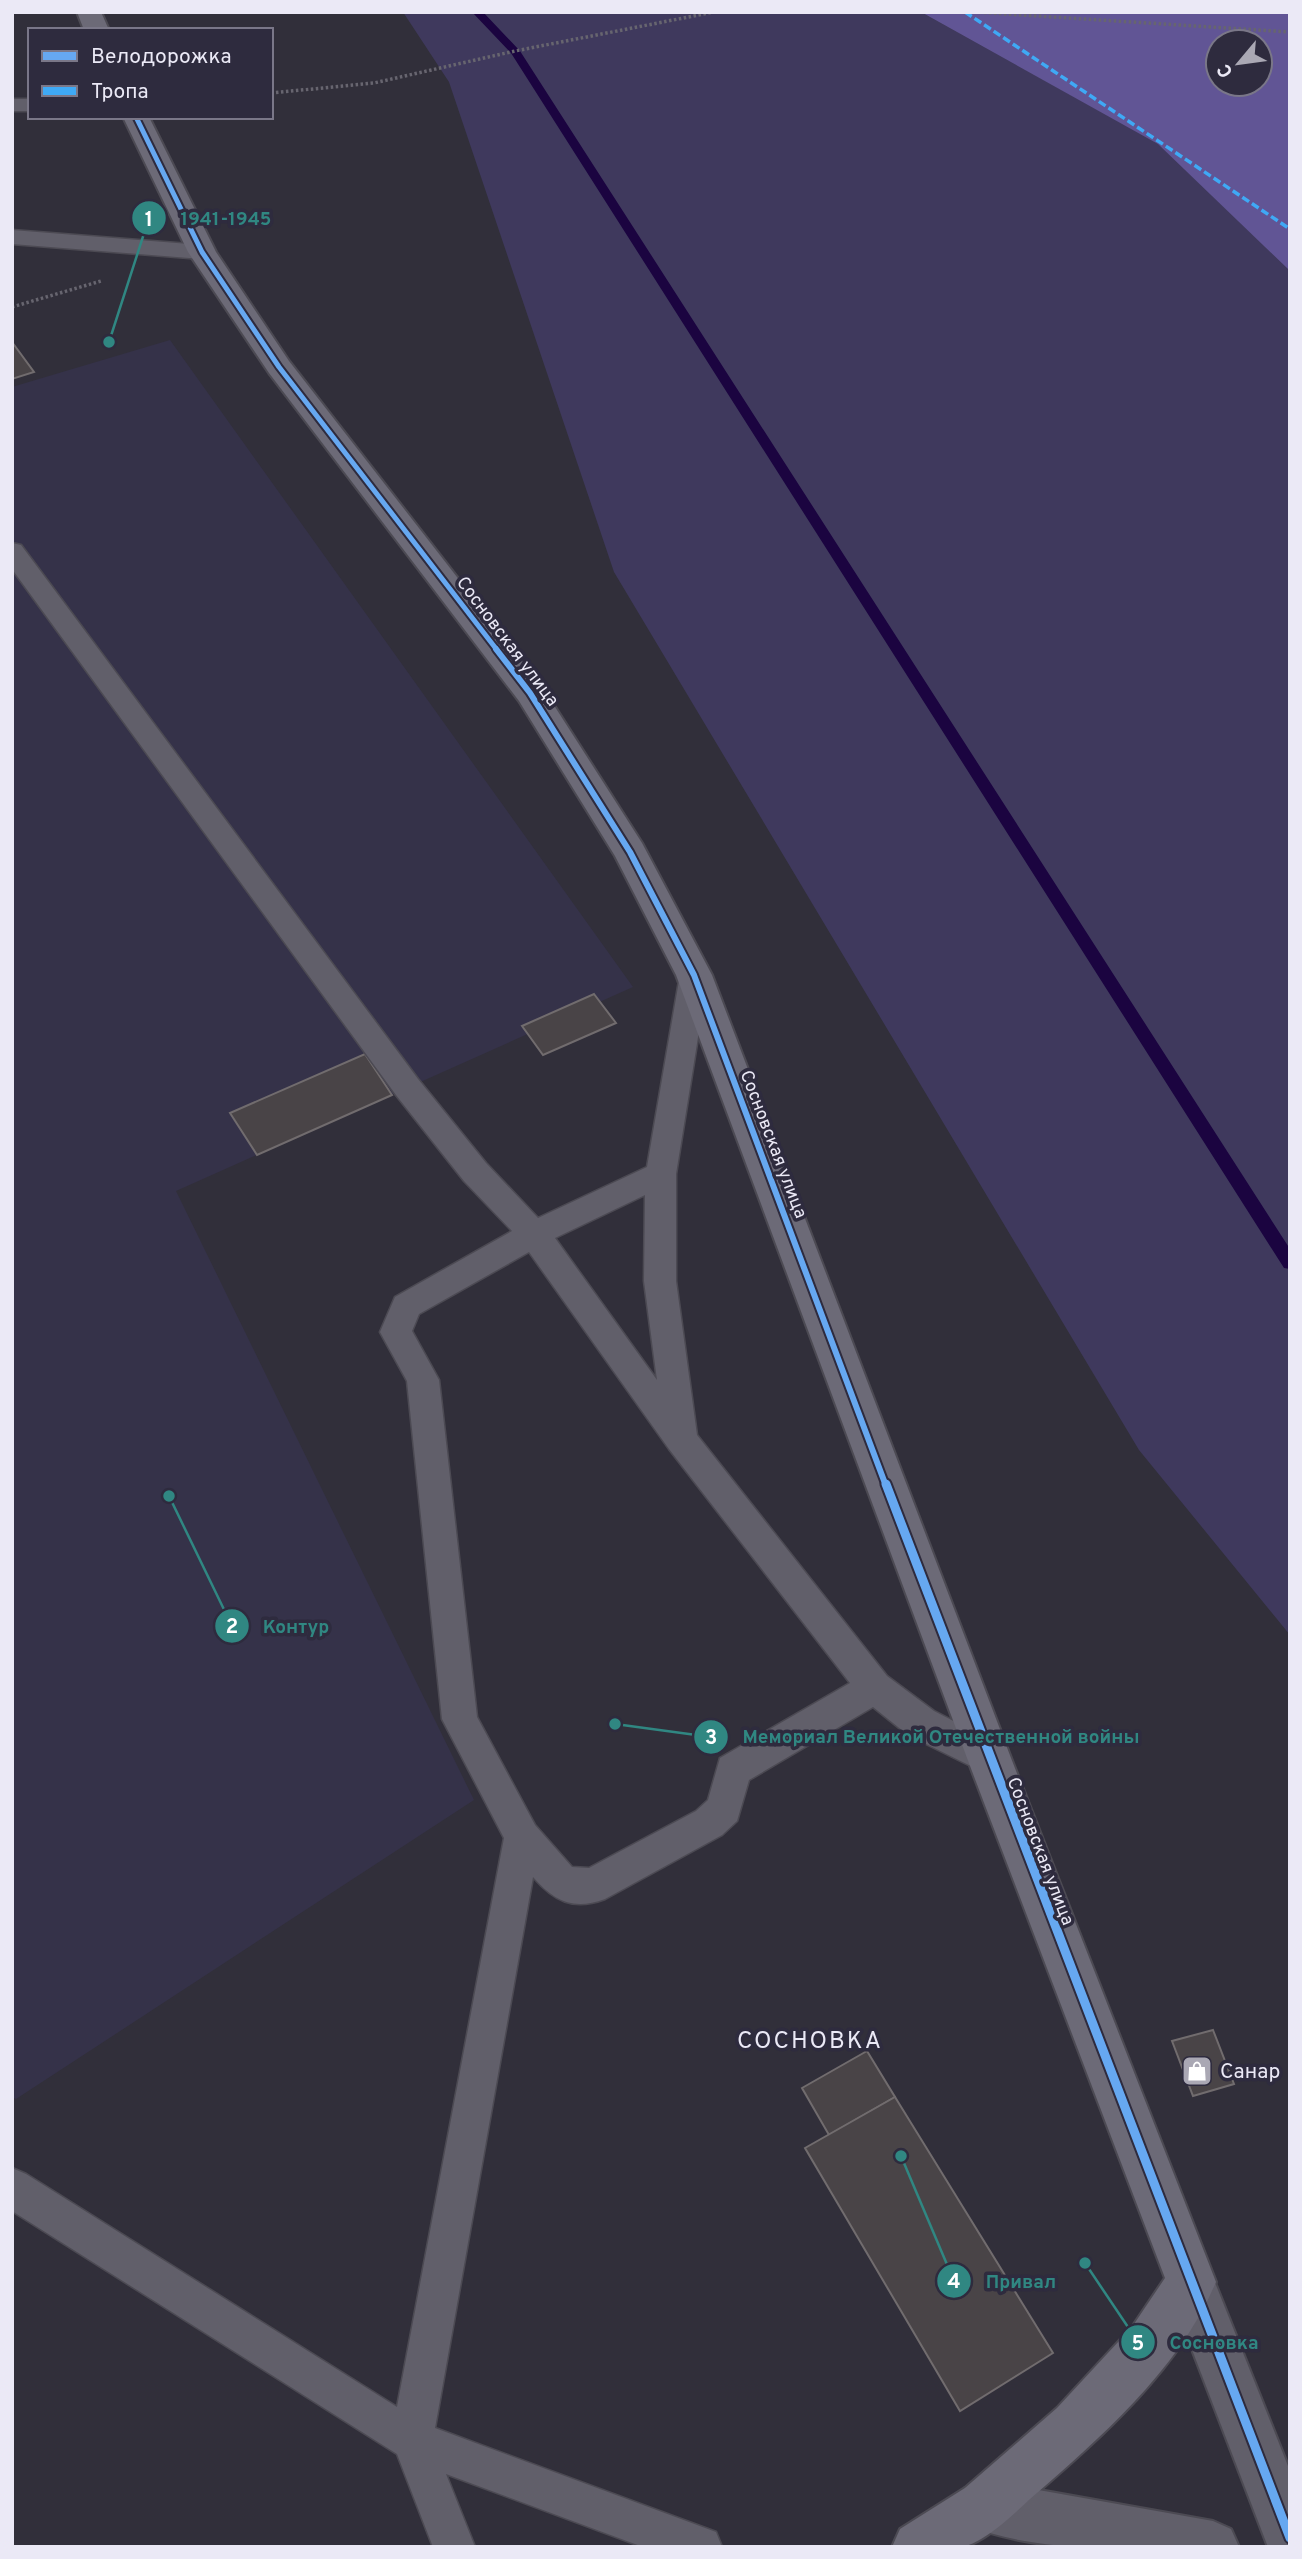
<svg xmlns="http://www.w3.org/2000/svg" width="1302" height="2559" font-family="Overpass,sans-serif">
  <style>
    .built { fill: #353249 }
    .green { fill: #3f395d }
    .forest { fill: #615595; fill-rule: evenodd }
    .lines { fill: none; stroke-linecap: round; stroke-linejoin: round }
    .stream { fill: #1b0440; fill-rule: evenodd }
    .building { fill: #494447; stroke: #716c6e; stroke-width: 2 }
    .lane-casing { stroke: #4c4a53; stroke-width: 3 }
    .street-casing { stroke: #4c4a53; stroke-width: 4 }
    .secondary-casing { stroke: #4c4a53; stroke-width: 4 }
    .path { stroke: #67656f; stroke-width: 3.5; stroke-dasharray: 2.5 2.5; stroke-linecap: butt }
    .lane { fill: #615f6a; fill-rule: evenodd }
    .street { fill: #615f6a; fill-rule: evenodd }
    .secondary { fill: #6c6a77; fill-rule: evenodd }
    .quiet { stroke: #3fa9f5; stroke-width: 3.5; stroke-dasharray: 8 3.5; stroke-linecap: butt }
    .cycleway-far2-casing { stroke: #2e2b3e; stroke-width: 9 }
    .cycleway-far1-casing { stroke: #2e2b3e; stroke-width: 10 }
    .cycleway-casing { stroke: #2e2b3e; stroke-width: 13 }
    .cycleway-far2 { stroke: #66a8f1; stroke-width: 5 }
    .cycleway-far1 { stroke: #66a8f1; stroke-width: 6 }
    .cycleway { stroke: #66a8f1; stroke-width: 9 }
    .labels { text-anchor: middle; stroke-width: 7; stroke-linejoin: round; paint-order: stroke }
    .street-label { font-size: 18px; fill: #ebe9f6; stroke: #2e2b3e }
    .near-poi-label { font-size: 21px; fill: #ebe9f6; stroke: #2e2b3e; text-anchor: start }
    .near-quarter-label { font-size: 24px; letter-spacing: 2px; fill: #ebe9f6; stroke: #2e2b3e }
    .leader { fill: none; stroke: #308782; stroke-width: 2.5 }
    .callout-dot { fill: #308782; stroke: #2e2b3e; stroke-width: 2.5 }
    .mark-label { font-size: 21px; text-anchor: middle; font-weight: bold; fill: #fff }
    .callout-label { font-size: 19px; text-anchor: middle; font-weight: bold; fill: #308782; stroke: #2e2b3e; stroke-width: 7; stroke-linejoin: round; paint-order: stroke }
  </style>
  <rect width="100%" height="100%" fill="#312f3a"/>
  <polygon class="built" points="170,340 633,987 176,1191 474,1800 16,2099 12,2097 12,387"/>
  <polygon class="green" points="403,12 921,12 1159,144 1290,271 1290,1635 1139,1450 614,572 449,82"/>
  <path class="forest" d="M921 12H1290V271L1158 144ZM1218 42H1260V84H1218Z"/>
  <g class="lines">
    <polygon class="stream" points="472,12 483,12 520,51 1290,1249 1290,1269 1284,1268 511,53"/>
  </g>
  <g class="building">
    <polygon points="12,342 34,372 12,379"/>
    <polygon points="594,994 616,1023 543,1055 522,1026"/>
    <polygon points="365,1054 392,1095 257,1155 230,1113"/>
    <polygon points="1213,2030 1234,2084 1193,2096 1172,2041"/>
    <polygon points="867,2051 895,2097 829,2135 802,2088"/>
    <polygon points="895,2097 1053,2353 960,2411 805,2148"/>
  </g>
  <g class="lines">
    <g class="lane-casing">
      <g id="lane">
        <rect x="12" y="99" width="18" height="12"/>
        <polygon points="12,230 202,245 210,247 213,252 210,257 202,259 12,244"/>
        <path d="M12 543 21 545 418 1079 486 1163 538 1218 647 1167 680 975 684 967 694 964 704 967 708 975 676 1174V1281L697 1435 887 1676 934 1711 1002 1746 1007 1758 1002 1770 989 1775 908 1735 873 1707 749 1780 737 1821 722 1835 605 1899C573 1911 554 1901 533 1877L435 2428 716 2532 722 2547H643L446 2474 475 2547H433L397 2454 12 2211V2168L26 2174 397 2407 504 1838 442 1719 407 1381 380 1332 395 1297 512 1231 464 1181 396 1095 12 569ZM645 1195 644 1281 657 1380 555 1238ZM529 1252 669 1449 850 1683 720 1758 708 1800 696 1811 589 1868 572 1867 535 1825 477 1717 439 1380 412 1331 419 1314Z"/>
      </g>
    </g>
    <g class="street-casing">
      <g id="street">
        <polygon points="1191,2257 1208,2265 1290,2471 1290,2547 1268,2547 1166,2282 1174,2265"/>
        <path d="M983 2480 1213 2521 1231 2529 1239 2547C1152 2547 1046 2558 965 2524L957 2506 965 2488Z"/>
      </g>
    </g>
    <g class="secondary-casing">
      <g id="secondary">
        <polygon points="77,12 101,12 109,30 84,30"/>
        <path d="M123 117H149L216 252 289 361 541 685 642 843 712 975 1011 1758 1216 2282C1179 2370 1100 2438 1030 2499 1014 2514 988 2539 966 2546 953 2551 909 2547 892 2547L900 2529 965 2488 1057 2408 1132 2327 1165 2278 967 1758 676 975 615 856 519 701 269 373 188 252Z"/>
      </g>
    </g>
    <g class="path">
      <polyline points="974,12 1290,32"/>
      <polyline points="271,93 374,83 515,51 714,12"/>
      <polyline points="12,307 101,281"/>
    </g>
    <use href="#lane" class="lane"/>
    <use href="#street" class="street"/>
    <use href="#secondary" class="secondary"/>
    <polyline class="quiet" points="965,12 1290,229"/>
    <g class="cycleway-far2-casing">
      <polyline id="cycleway-far2" points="136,117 202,252 279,367 497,650"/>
    </g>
    <g class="cycleway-far1-casing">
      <polyline id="cycleway-far1" points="496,649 530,693 630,852 694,975 886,1486"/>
    </g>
    <g class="cycleway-casing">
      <polyline id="cycleway" points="886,1484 1290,2538"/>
    </g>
    <use href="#cycleway-far2" class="cycleway-far2"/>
    <use href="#cycleway-far1" class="cycleway-far1"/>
    <use href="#cycleway" class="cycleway"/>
  </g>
  <defs>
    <g id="shop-square" transform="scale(1.575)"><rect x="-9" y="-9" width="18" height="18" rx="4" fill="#aaa8b4" stroke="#2e2b3e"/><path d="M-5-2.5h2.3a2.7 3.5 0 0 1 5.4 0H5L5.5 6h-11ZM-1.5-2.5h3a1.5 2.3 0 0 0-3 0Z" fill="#fff"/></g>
  </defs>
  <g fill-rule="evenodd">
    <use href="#shop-square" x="1197" y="2071"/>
  </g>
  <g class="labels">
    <g class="street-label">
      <text transform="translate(508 641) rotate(53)" y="6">Сосновская улица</text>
      <text transform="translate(774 1144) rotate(69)" y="6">Сосновская улица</text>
      <text transform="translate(1041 1851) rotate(69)" y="6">Сосновская улица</text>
    </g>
    <g class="near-poi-label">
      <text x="1220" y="2078">Санар</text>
    </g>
    <g class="near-quarter-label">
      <text x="810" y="2048">СОСНОВКА</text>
    </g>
  </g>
  <path class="leader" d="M109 342L149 218M169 1496L232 1626M615 1724L711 1737M901 2156L954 2281M1085 2263L1138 2342"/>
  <g class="callout-dot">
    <circle cx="109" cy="342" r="7"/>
    <circle cx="169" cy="1496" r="7"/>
    <circle cx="615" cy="1724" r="7"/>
    <circle cx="901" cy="2156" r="7"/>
    <circle cx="1085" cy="2263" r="7"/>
    <circle cx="149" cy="218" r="18"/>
    <circle cx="232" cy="1626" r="18"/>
    <circle cx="711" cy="1737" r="18"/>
    <circle cx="954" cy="2281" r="18"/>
    <circle cx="1138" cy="2342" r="18"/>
  </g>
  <g class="mark-label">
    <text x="149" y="226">1</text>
    <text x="232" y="1633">2</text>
    <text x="711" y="1744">3</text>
    <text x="954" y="2288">4</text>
    <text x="1138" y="2350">5</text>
  </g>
  <g class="callout-label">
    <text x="226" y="225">1941-1945</text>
    <text x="296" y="1633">Контур</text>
    <text x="941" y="1743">Мемориал Великой Отечественной войны</text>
    <text x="1021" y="2288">Привал</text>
    <text x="1214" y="2349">Сосновка</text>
  </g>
  <rect width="1302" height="2559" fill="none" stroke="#ebe9f6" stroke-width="28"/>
  <rect x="28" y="28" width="245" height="91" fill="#2e2b3e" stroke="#7a7788" stroke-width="2"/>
  <rect x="42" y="51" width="35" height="10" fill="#66a8f1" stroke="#7a7788" stroke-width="2"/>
  <text x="91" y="63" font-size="21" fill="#ebe9f6">Велодорожка</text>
  <rect x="42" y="86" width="35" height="10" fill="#3fa9f5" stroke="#7a7788" stroke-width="2"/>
  <text x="91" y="98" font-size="21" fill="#ebe9f6">Тропа</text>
  <g transform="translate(1239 63) rotate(241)"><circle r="33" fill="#2e2b3e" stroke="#7a7788" stroke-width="2"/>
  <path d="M0-5L12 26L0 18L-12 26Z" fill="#aaa8b4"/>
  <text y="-10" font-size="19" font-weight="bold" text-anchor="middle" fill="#ebe9f6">С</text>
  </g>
</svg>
